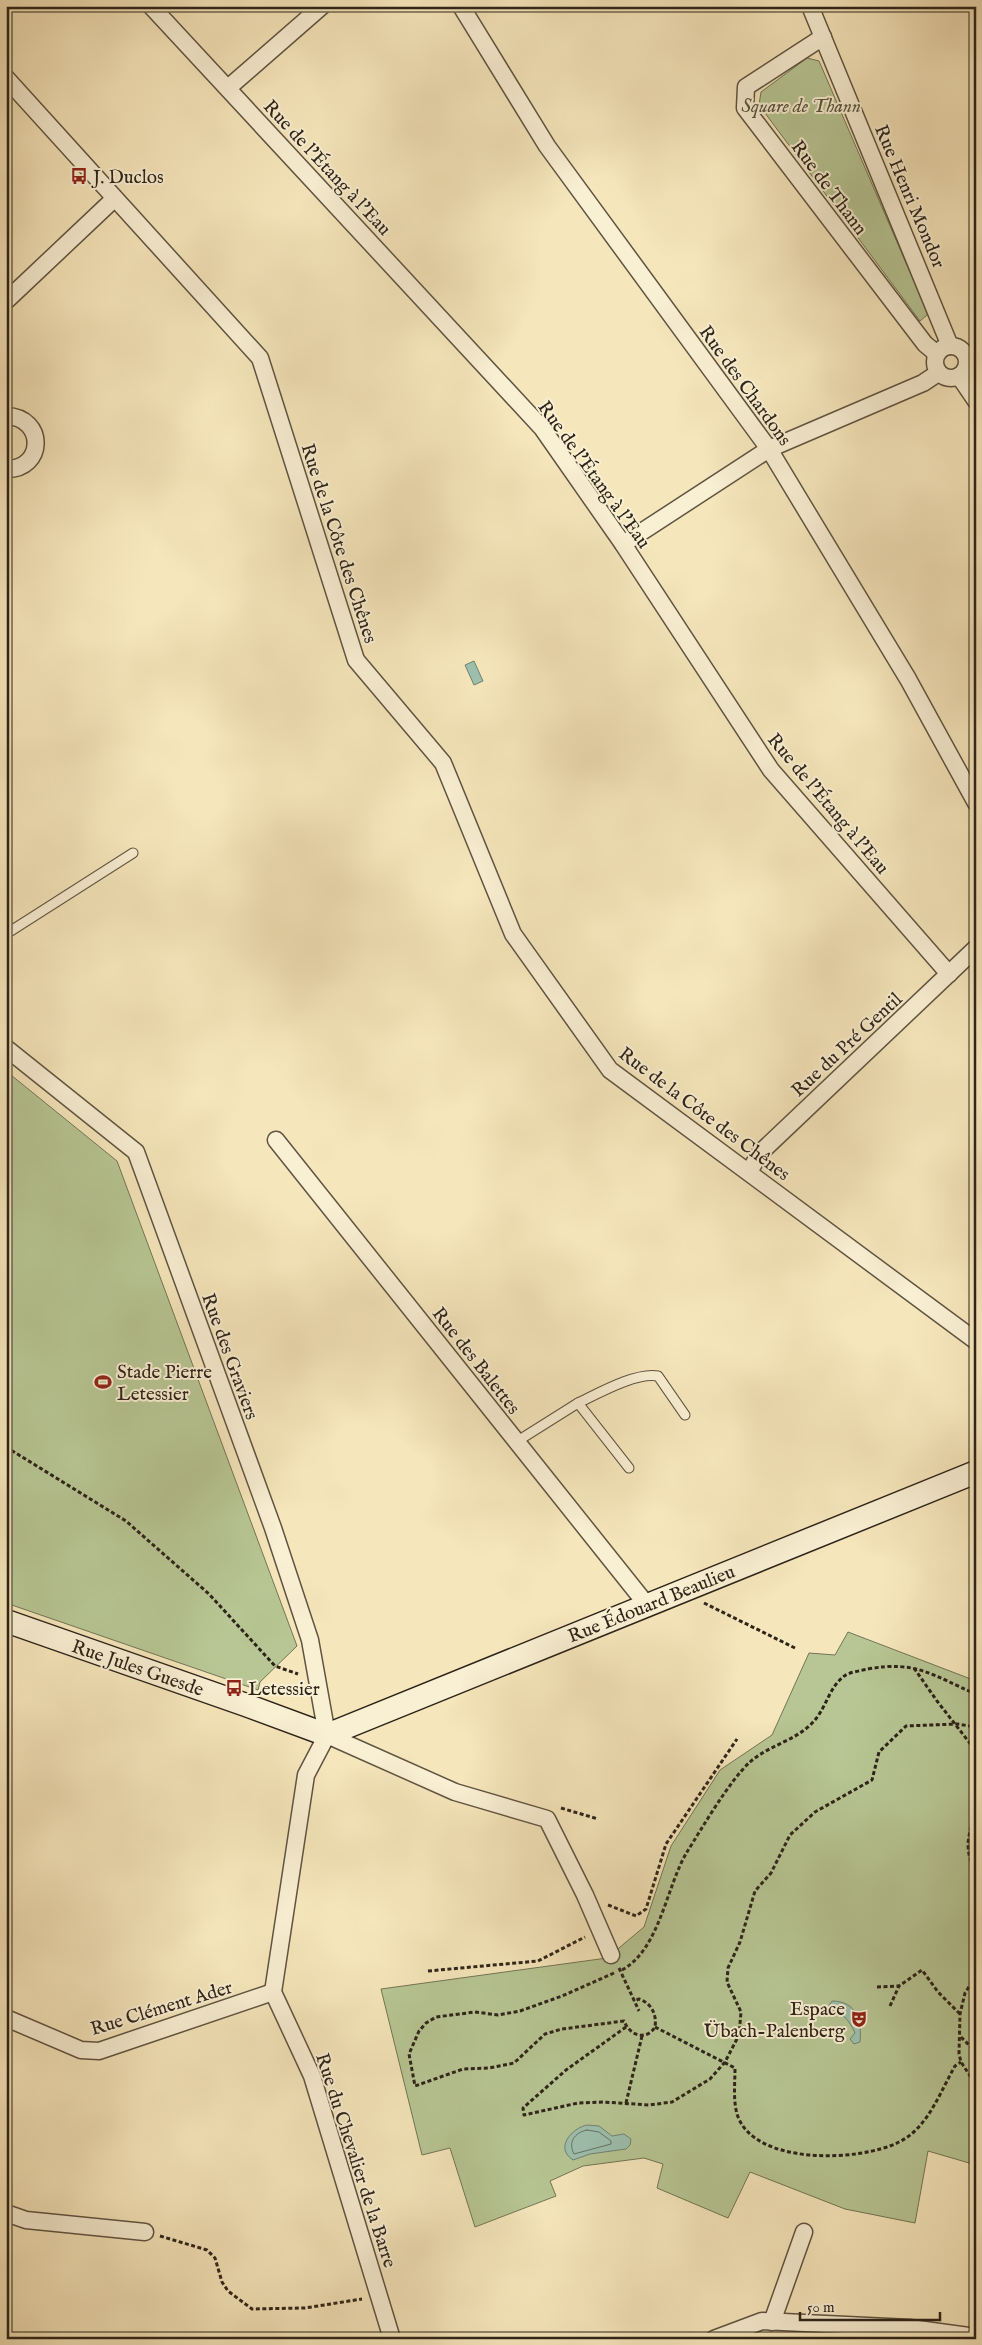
<svg xmlns="http://www.w3.org/2000/svg" width="982" height="2345" font-family="'IM FELL English',serif">
  <style>
    .green { fill: #b7c694; stroke: #727556 }
    .water { fill: #9dc0ae; stroke: #708272 }
    .lines { fill: none; stroke-linecap: round; stroke-linejoin: round }
    .shore { stroke: #657264; stroke-width: 1 }
    .lane-casing { stroke: #5f5442; stroke-width: 11 }
    .street-casing { stroke: #5f5442; stroke-width: 19 }
    .secondary-casing { stroke: #2d2419; stroke-width: 25 }
    .path { stroke: #2d2419; stroke-width: 3; stroke-dasharray: 4 2.5; stroke-linecap: butt }
    .lane { stroke: #f9efd3; stroke-width: 9 }
    .street { stroke: #f9efd3; stroke-width: 16 }
    .secondary { stroke: #f9efd3; stroke-width: 22 }
    .labels { text-anchor: middle; stroke-width: 4; stroke-linejoin: round; paint-order: stroke }
    .park-label { font-size: 19px; font-style: italic; fill: #56553e; stroke: #f9efd3 }
    .street-label { font-size: 19px; fill: #2d2419; stroke: #f9efd3 }
    .poi-label { font-size: 19px; fill: #2d2419; stroke: #f9efd3; text-anchor: start }
  </style>
  <rect width="100%" height="100%" fill="#f6e6bb"/>
  <filter id="stains"><feTurbulence type="fractalNoise" baseFrequency=".004" numOctaves="4"/><feColorMatrix values="0 0 0 0 .2 0 0 0 0 .09 0 0 0 0 .02 0 0 0 .5 -.17"/></filter>
  <radialGradient id="worn" r=".72"><stop offset=".6" stop-color="#630" stop-opacity="0"/><stop offset="1" stop-color="#630" stop-opacity=".3"/></radialGradient>
  <g class="green">
    <polygon points="807,58 819,61 928,314 920,321 759,105 761,92"/>
    <polygon points="6,1071 117,1161 297,1646 260,1682 258,1690 6,1603"/>
    <polygon points="848,1632 976,1681 976,2165 928,2151 915,2223 845,2209 750,2172 728,2218 657,2188 663,2164 644,2158 583,2166 550,2181 556,2196 475,2227 450,2148 422,2155 381,1989 607,1958 644,1927 671,1846 720,1770 772,1735 809,1653 835,1655"/>
  </g>
  <g class="water">
    <polygon points="474,661 483,681 474,685 465,665"/>
    <path d="M832 2001C857 2001 862 2022 860 2042L854 2044 850 2039 855 2033C849 2020 842 2011 827 2009Z"/>
    <path d="M587 2125 599 2126 612 2136 624 2134 631 2139 630 2145 626 2149 590 2154 573 2160C554 2148 572 2128 587 2125Z"/>
  </g>
  <g class="lines">
    <path class="shore" d="M587 2130 599 2132 611 2141V2144L574 2154C568 2142 574 2133 587 2130Z"/>
    <g class="lane-casing">
      <g id="lane">
        <polyline points="6,934 133,853"/>
        <path d="M578 1403C599 1393 636 1372 658 1376L685 1415"/>
        <polyline points="516,1442 578,1403 629,1468"/>
      </g>
    </g>
    <g class="street-casing">
      <g id="street">
        <polyline points="151,6 542,428 623,544 771,770 949,974"/>
        <polyline points="461,6 547,146 769,449 908,679 976,803"/>
        <polyline points="810,6 950,346"/>
        <polyline points="823,37 746,87 745,108 925,344 937,354"/>
        <polyline points="6,78 260,358 356,660 443,763 513,934 610,1070 976,1341"/>
        <polyline points="228,88 322,6"/>
        <polyline points="6,301 114,199"/>
        <circle cx="951" cy="362" r="16"/>
        <polyline points="959,376 976,401"/>
        <path d="M6 416C46 417 45 470 6 469"/>
        <polyline points="623,544 769,449 923,383 938,373"/>
        <polyline points="6,1048 136,1152 273,1528 310,1640 327,1735"/>
        <polyline points="276,1140 647,1605"/>
        <polyline points="749,1172 760,1153 976,948"/>
        <polyline points="327,1735 306,1775 273,1992 312,2076 392,2339"/>
        <polyline points="327,1735 455,1792 547,1819 585,1895 611,1955"/>
        <polyline points="6,2018 81,2050 99,2051 273,1992"/>
        <polyline points="6,2213 26,2220 145,2232"/>
        <polyline points="772,2322 804,2232"/>
        <polyline points="714,2339 762,2321 910,2328 976,2337"/>
      </g>
    </g>
    <g class="secondary-casing">
      <polyline id="secondary" points="6,1621 246,1705 327,1735 976,1472"/>
    </g>
    <g class="path">
      <polyline points="6,1447 126,1521 209,1594 275,1666 298,1674"/>
      <polyline points="704,1603 797,1649"/>
      <polyline points="914,1668 937,1701 976,1751"/>
      <polyline points="561,1808 598,1819"/>
      <path d="M976 1814C967 1837 964 1850 976 1872"/>
      <polyline points="608,1905 636,1916 646,1909 666,1844 737,1739"/>
      <polyline points="619,1968 639,2011"/>
      <path d="M622 1970C660 1949 666 1887 687 1852 702 1828 730 1780 750 1762 769 1745 798 1740 814 1721 826 1708 829 1688 843 1677 848 1672 860 1671 868 1669 917 1660 933 1676 976 1694"/>
      <polyline points="428,1971 538,1961 585,1937"/>
      <path d="M614 1973 562 1996 520 2011 498 2015 475 2012 436 2017 426 2023 419 2031 409 2054 415 2086 463 2069 489 2068 514 2063 545 2034 562 2029 624 2021C630 2036 646 2041 655 2027 657 2014 651 2003 639 1999L634 2001"/>
      <polyline points="976,1976 965,1993 960,2014 959,2054 961,2062 976,2085"/>
      <polyline points="877,1987 899,1986"/>
      <polyline points="890,2006 899,1986 922,1970 938,1992 960,2014"/>
      <polyline points="626,2027 566,2070 523,2108 524,2115 578,2103 603,2102 649,2105 672,2102 710,2079 725,2062 739,2035 741,2012 727,1982 728,1968 740,1942 755,1891 771,1873 790,1835 815,1812 872,1780 879,1752 906,1726 957,1724 976,1727"/>
      <path d="M655 2027 735 2068C735 2083 733 2099 737 2114 753 2166 860 2162 899 2142 928 2128 940 2092 955 2066L961 2062"/>
      <polyline points="961,2037 976,2052"/>
      <polyline points="626,2103 642,2036"/>
      <polyline points="160,2236 207,2250 215,2258 222,2282 228,2291 252,2309 305,2308 362,2299"/>
    </g>
    <use href="#lane" class="lane"/>
    <use href="#street" class="street"/>
    <use href="#secondary" class="secondary"/>
  </g>
  <defs>
    <g id="bus-bare" transform="scale(1.35)"><path d="M-5-6H5V4H4V6H2V4H-2V6H-4V4H-5ZM-3.5-4V0h7V-4ZM-3.5 1.2v1.5H-2V1.2ZM2 1.2v1.5H3.5V1.2Z" fill="#8f2418" stroke="#f9efd3" stroke-width="2.5" paint-order="stroke"/></g>
    <g id="stadium-bare" transform="scale(1.35)"><path d="M0-5a6.5 5 0 1 0 0 10a6.5 5 0 1 0 0-10ZM-3.5-1.8h7v3.6h-7Z" fill="#8f2418" stroke="#f9efd3" stroke-width="2.5" paint-order="stroke"/></g>
    <g id="theatre-bare" transform="scale(1.35)"><path d="M-5-5.5Q0-4 5-5.5V0Q5 5 0 6Q-5 5-5 0ZM-3.3-2.5H-1v1.5H-3.3ZM1-2.5H3.3v1.5H1ZM-2.8 1Q0 5.5 2.8 1Z" fill="#8f2418" stroke="#f9efd3" stroke-width="2.5" paint-order="stroke"/></g>
  </defs>
  <g fill-rule="evenodd">
    <use href="#bus-bare" x="79" y="176"/>
    <use href="#stadium-bare" x="103" y="1382"/>
    <use href="#bus-bare" x="234" y="1688"/>
    <use href="#theatre-bare" x="859" y="2019"/>
  </g>
  <g class="labels">
    <g class="park-label">
      <text x="801" y="112">Square de Thann</text>
    </g>
    <g class="street-label">
      <text transform="translate(328 167) rotate(47)" y="7">Rue de l'Étang à l'Eau</text>
      <text transform="translate(830 187) rotate(53)" y="7">Rue de Thann</text>
      <text transform="translate(911 196) rotate(67)" y="7">Rue Henri Mondor</text>
      <text transform="translate(746 385) rotate(54)" y="7">Rue des Chardons</text>
      <text transform="translate(595 474) rotate(54)" y="7">Rue de l'Étang à l'Eau</text>
      <text transform="translate(340 543) rotate(72)" y="7">Rue de la Côte des Chênes</text>
      <text transform="translate(829 803) rotate(50)" y="7">Rue de l'Étang à l'Eau</text>
      <text transform="translate(846 1044) rotate(-43)" y="7">Rue du Pré Gentil</text>
      <text transform="translate(705 1113) rotate(37)" y="7">Rue de la Côte des Chênes</text>
      <text transform="translate(231 1356) rotate(70)" y="7">Rue des Graviers</text>
      <text transform="translate(477 1360) rotate(52)" y="7">Rue des Balettes</text>
      <text transform="translate(651 1603) rotate(-22)" y="7">Rue Édouard Beaulieu</text>
      <text transform="translate(138 1667) rotate(19)" y="7">Rue Jules Guesde</text>
      <text transform="translate(161 2007) rotate(-17)" y="7">Rue Clément Ader</text>
      <text transform="translate(357 2160) rotate(72)" y="7">Rue du Chevalier de la Barre</text>
    </g>
    <g class="poi-label">
      <text x="93" y="183">J. Duclos</text>
      <text x="117" y="1378">Stade Pierre<tspan x="117" dy="22">Letessier</tspan></text>
      <text x="248" y="1695">Letessier</text>
      <text x="845" y="2015" text-anchor="end">Espace<tspan x="845" dy="22">Übach-Palenberg</tspan></text>
    </g>
  </g>
  <rect width="982" height="2345" fill="none" stroke="#f6e6bb" stroke-width="25"/>
  <rect x="8" y="8" width="967" height="2330" fill="none" stroke="#2d2419" stroke-width="2.5"/>
  <rect x="12" y="12" width="957" height="2320" fill="none" stroke="#2d2419"/>
  <path d="M800 2312v8h140v-8" fill="none" stroke="#2d2419" stroke-width="2.5"/>
  <text x="807" y="2312" font-size="15" fill="#2d2419" stroke="#f9efd3" stroke-width="4" paint-order="stroke">50 m</text>
  <rect width="100%" height="100%" filter="url(#stains)"/>
  <rect width="100%" height="100%" fill="url(#worn)"/>
</svg>
